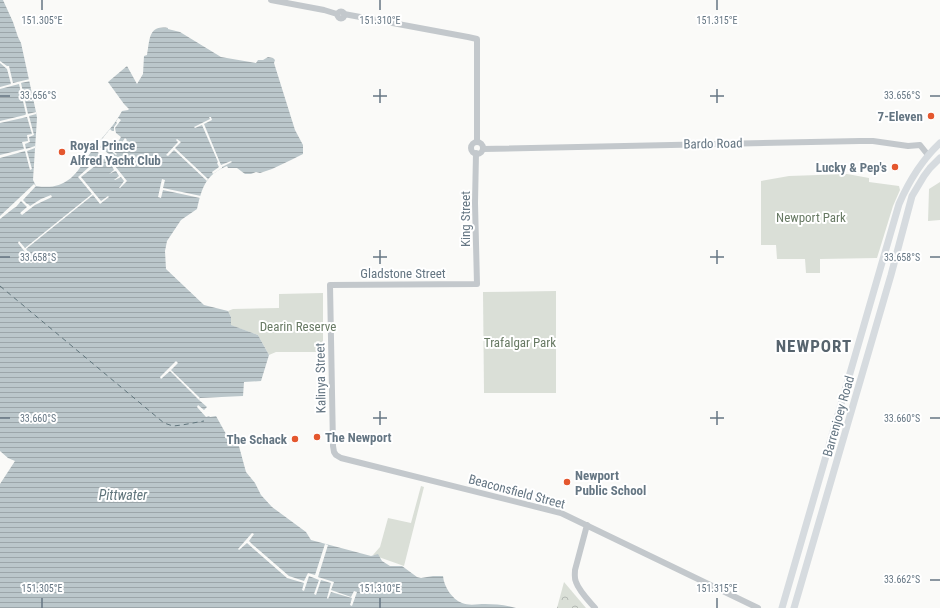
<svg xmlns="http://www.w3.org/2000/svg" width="940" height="608" font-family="'Roboto Condensed',sans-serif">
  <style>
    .forest { fill: url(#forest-crowns) }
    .green { fill: #dadfd7 }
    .water { fill: url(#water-rules) }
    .pier { fill: #fafaf8 }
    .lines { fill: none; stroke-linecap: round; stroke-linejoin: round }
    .ferry { stroke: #60757c; stroke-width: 1; stroke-dasharray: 5 4; stroke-linecap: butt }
    .minor { stroke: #c3c8cc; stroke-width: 6 }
    .major { stroke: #d6dbdf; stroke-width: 7 }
    .ticks { fill: none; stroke: #657683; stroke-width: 1.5 }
    .poi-dot { fill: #e4572e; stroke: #fff; stroke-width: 1.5 }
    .labels { text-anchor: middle; stroke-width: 4; stroke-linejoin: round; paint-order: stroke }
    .poi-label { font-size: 13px; font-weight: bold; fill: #657683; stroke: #fff; text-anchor: end }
    .street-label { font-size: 13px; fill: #657683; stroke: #fff }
    .park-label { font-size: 13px; fill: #687a64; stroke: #fff }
    .water-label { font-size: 14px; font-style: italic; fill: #60757c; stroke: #fff }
    .district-label { font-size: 17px; font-weight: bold; letter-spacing: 1px; fill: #57646e; stroke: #fff }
    .ticks-label { font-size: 10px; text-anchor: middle; fill: #657683; stroke: #fff; stroke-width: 4; stroke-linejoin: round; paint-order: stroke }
  </style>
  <defs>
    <pattern id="forest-crowns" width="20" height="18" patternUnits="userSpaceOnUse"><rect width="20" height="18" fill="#dadfd7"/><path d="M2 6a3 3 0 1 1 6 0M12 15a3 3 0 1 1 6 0" fill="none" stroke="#b4b9b4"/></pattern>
    <pattern id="water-rules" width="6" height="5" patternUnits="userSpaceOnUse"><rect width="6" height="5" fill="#bbc7cb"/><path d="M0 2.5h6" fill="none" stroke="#9ca6aa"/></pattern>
  </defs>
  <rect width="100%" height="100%" fill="#fafaf8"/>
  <polygon class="forest" points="564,582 586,608 557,608"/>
  <g class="green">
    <polygon points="847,174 869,178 869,182 899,186 900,190 893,206 877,258 820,259 820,273 806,273 805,259 777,259 776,245 761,245 761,181 789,176"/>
    <polygon points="940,182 940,220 928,221 929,189"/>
    <polygon points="556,291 556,393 484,393 483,292"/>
    <polygon points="323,293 323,352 276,352 269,355 258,335 230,325 231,317 228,311 233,309 279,308 279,294"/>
    <polygon points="421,486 424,487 404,566 373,555 380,547 388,518 411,523"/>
  </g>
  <path class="water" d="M0 0H3L13 22 18 37 21 43 36 112 37 118 33 180 36 186C50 188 59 187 71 178 79 171 87 157 94 148 103 136 115 125 122 111L128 110 129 109 124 104 108 82 127 66 137 84 143 74 144 56 147 55C150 40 148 25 168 28V29L180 32 221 57 256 63 258 60H263L268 57 273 58 275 60 274 63 295 130 303 145V154L291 160 272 169 260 173 256 172 251 174H245L237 168H228L227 166C205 175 202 188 197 209L181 220 167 241 165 251 166 269 204 305 228 311 231 317V325L258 335 269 355 261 381 244 382 243 396 200 398 199 400 207 407 204 410 198 405 197 407 206 417 209 416 210 417 216 416 226 434 237 439 246 472 255 483 261 495 272 507 306 532 311 540 371 556 378 554 382 561 390 566H402L417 577 421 578 433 576H443C444 587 452 599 462 603 469 606 478 604 485 604 495 604 506 605 516 608H0V484L15 461 8 458 0 451Z"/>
  <g class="pier">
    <polygon points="0,61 7,66 9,66 13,83 30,79 30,81 21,83 28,114 36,112 36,114 29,116 34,135 29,137 30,142 25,144 26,149 35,146 35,148 27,151 32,169 30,170 25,151 0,158 0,155 24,149 22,142 28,141 27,135 32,134 27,117 0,123 0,121 25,115 26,114 19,84 0,89 0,87 11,84 7,69 0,63"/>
    <polygon points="209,117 211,117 212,120 204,124 221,165 231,161 232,162 222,167 222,168 213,174 212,172 219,167 217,163 218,162 202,125 195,128 194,127 210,119"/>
    <polygon points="118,118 121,120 115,128 116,133 121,137 118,142 121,144 125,138 127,140 121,148 111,141 109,144 102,139 110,129 112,131 114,131 114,127 117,123 116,122"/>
    <polygon points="101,139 105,145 117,154 116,155 102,144 100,147 114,158 111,161 127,181 120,188 119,188 124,181 121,177 115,180 114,180 119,176 116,171 115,171 109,174 114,170 111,164 109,164 104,168 109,164 109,162 105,158 81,177 101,201 108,196 109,197 100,204 93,195 26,249 32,257 28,256 18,243 19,241 25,248 92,194 78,177 89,167 83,163 83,162 89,165 92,165 102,156 102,155 93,149"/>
    <polygon points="177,139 181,142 175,148 208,179 207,181 174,150 168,156 166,155 178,142 176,140"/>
    <polygon points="162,179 165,180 163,188 201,196 200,198 163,190 161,198 158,197"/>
    <polygon points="34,184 36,186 23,200 27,204 28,204 30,206 41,199 51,195 52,197 35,205 22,215 20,213 27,207 21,201 16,207 14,208 0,219 0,216"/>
    <polygon points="176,361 178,363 171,370 200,398 199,400 170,371 161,379 160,377"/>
    <polygon points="252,533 254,534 249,541 253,545 289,576 304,581 308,573 315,575 325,544 328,545 318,577 334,582 331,590 351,597 354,591 357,592 352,606 350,605 352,598 331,592 328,599 327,598 331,583 321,580 316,595 314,594 319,580 309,576 304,591 302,590 304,583 287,578 247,543 239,550 238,549"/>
  </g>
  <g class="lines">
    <polyline class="ferry" points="0,286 164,423 173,426 182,425 204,421"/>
    <g class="minor">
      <polyline points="271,0 324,10 337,14"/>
      <circle cx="341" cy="15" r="3.5"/>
      <polyline points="344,14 468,37 477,39 477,142"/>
      <circle cx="477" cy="148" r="6"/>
      <polyline points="483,149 860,141 873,141 908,146 920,145 928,155"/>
      <polyline points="476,153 475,203 477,284 330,285 333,446 334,452 336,455 341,458 561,513 758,608"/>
      <path d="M587 525 575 570C575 574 574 578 576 582 579 591 589 601 595 608"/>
    </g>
    <g class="major">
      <path d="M782 608 899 204C909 181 922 160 940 143"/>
      <polyline points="794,608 891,275 912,196 924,176 930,168 940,158"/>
    </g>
  </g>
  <path class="ticks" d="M42 0V10M380 0V10M717 0V10M380 89V103M717 89V103M0 96H10M373 96H387M710 96H724M930 96H940M380 250V264M717 250V264M0 257H10M373 257H387M710 257H724M930 257H940M380 411V425M717 411V425M0 418H10M373 418H387M710 418H724M930 418H940M930 580H940M42 598V608M380 598V608M717 598V608"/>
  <g class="poi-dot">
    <circle cx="931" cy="116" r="4"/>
    <circle cx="62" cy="152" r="4"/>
    <circle cx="895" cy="167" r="4"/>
    <circle cx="317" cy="437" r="4"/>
    <circle cx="295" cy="439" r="4"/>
    <circle cx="567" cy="482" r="4"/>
  </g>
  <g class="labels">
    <g class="poi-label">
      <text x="923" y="121">7-Eleven</text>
      <text x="70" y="150" text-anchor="start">Royal Prince<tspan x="70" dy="15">Alfred Yacht Club</tspan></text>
      <text x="887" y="172">Lucky &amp; Pep's</text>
      <text x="325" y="442" text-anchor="start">The Newport</text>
      <text x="287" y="444">The Schack</text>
      <text x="575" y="480" text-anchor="start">Newport<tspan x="575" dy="15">Public School</tspan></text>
    </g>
    <g class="street-label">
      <text transform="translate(713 143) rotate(-1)" y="5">Bardo Road</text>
      <text transform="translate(465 219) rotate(-90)" y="5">King Street</text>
      <text x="403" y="278">Gladstone Street</text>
      <text transform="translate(320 378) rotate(-91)" y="5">Kalinya Street</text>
      <text transform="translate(838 416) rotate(-74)" y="5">Barrenjoey Road</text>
      <text transform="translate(517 491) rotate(15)" y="5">Beaconsfield Street</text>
    </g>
    <g class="park-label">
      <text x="811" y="222">Newport Park</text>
      <text x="298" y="331">Dearin Reserve</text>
      <text x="520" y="347">Trafalgar Park</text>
    </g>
    <g class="water-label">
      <text x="123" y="500">Pittwater</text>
    </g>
    <g class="district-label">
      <text x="814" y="352">NEWPORT</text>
    </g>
  </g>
  <g class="ticks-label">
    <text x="42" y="24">151.305°E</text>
    <text x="380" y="24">151.310°E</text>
    <text x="717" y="24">151.315°E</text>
    <text x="38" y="99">33.656°S</text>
    <text x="902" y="99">33.656°S</text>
    <text x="38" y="261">33.658°S</text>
    <text x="902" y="261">33.658°S</text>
    <text x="38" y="422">33.660°S</text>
    <text x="902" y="422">33.660°S</text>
    <text x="902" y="583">33.662°S</text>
    <text x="42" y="592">151.305°E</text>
    <text x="380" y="592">151.310°E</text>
    <text x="717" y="592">151.315°E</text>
  </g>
</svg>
